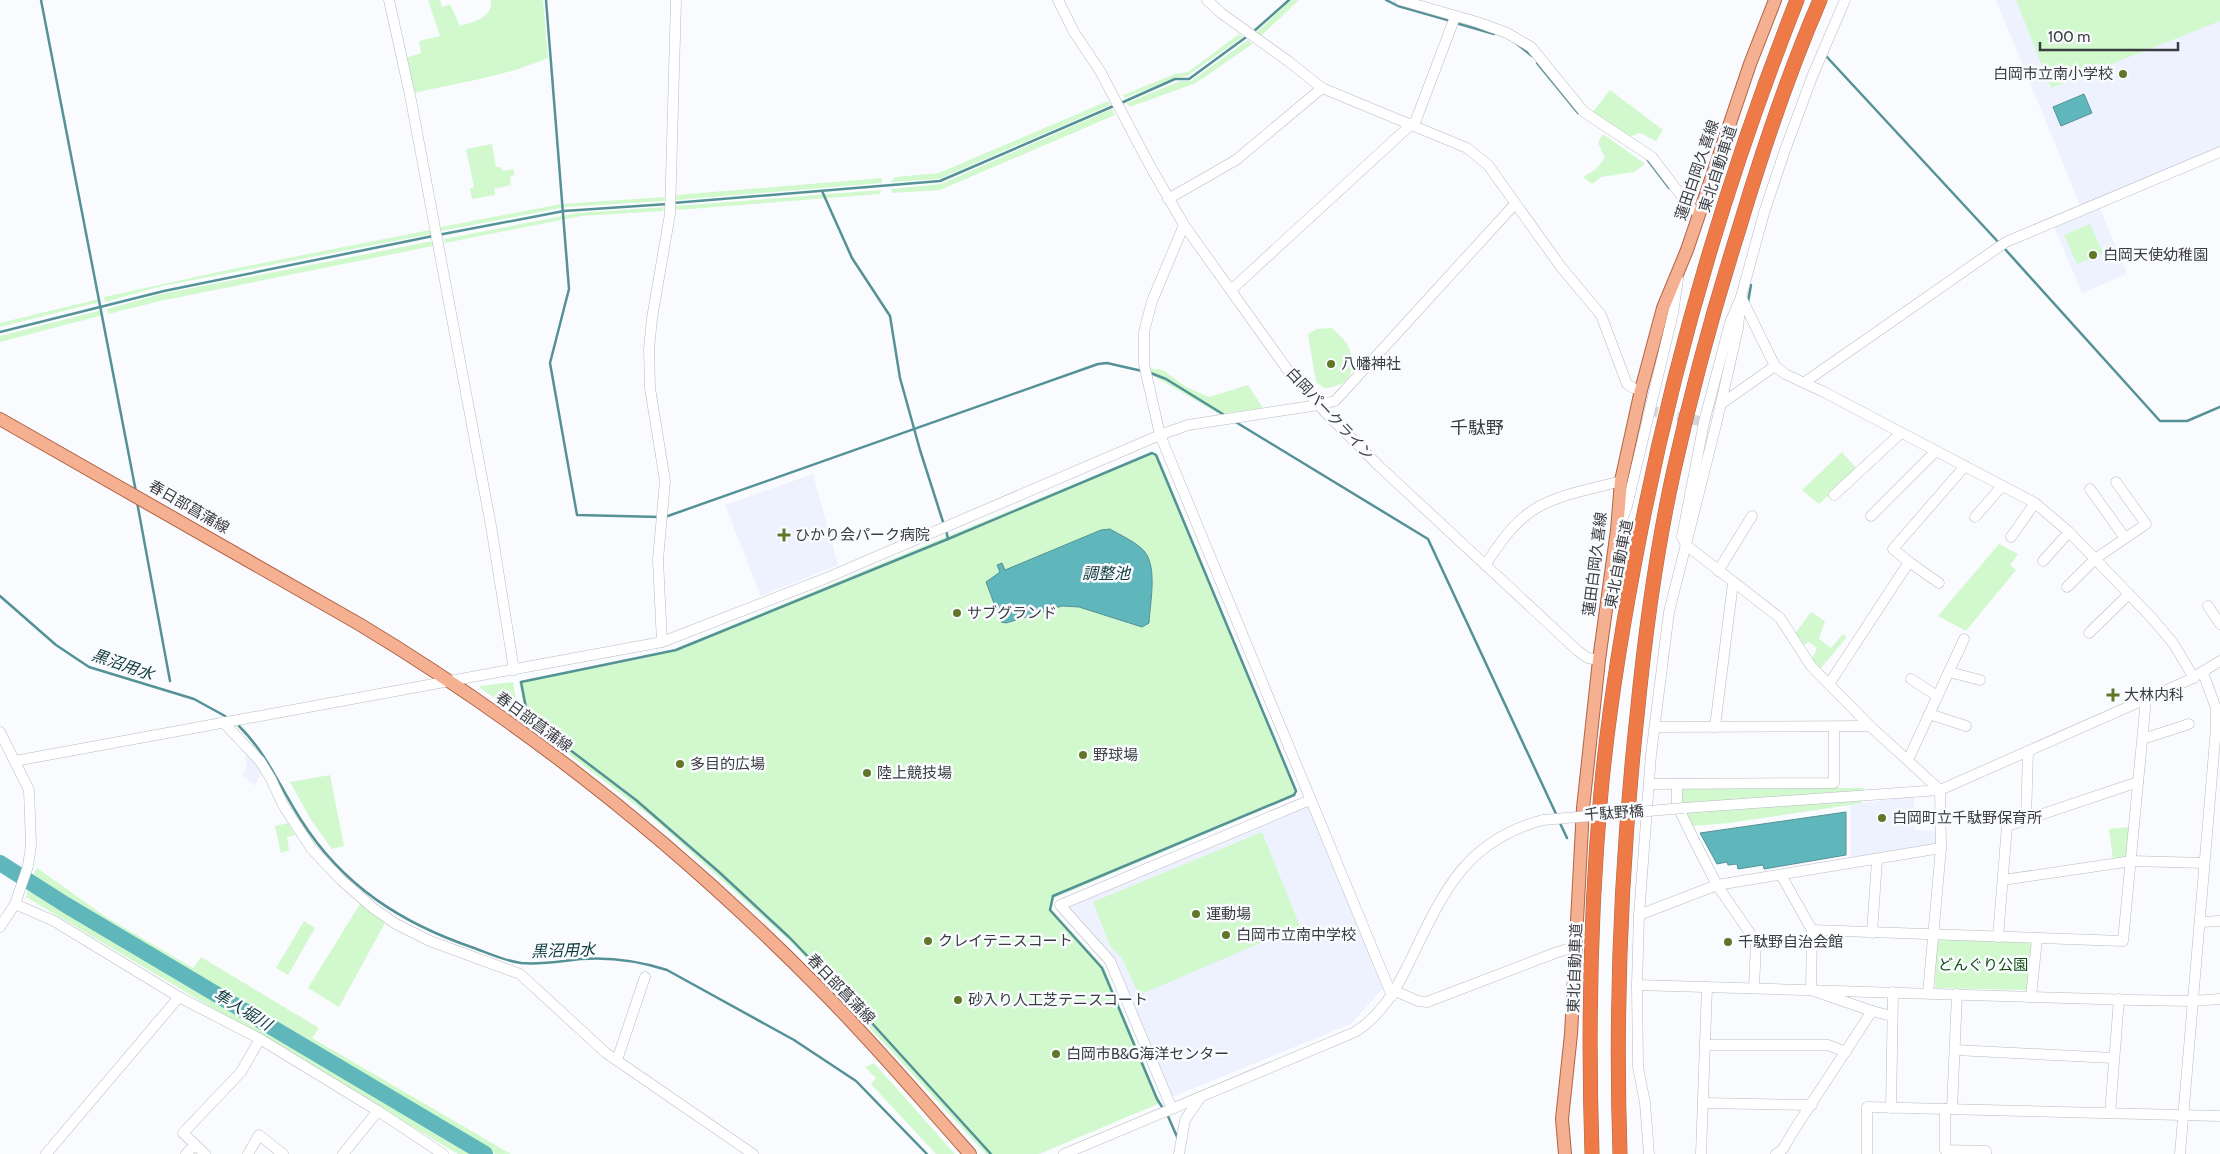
<svg xmlns="http://www.w3.org/2000/svg" width="2220" height="1154" font-family="Cabin,'Noto Sans JP',sans-serif">
  <style>
    .built { fill: #edf2fe }
    .green { fill: #d1f9cd }
    .water { fill: #5fb7bc; stroke: #549296 }
    .lines { fill: none; stroke-linecap: round; stroke-linejoin: round }
    .stream { stroke: #549296; stroke-width: 2.5 }
    .river { stroke: #5fb7bc; stroke-width: 16 }
    .minor-tunnel { stroke: #d4d5d9; stroke-width: 10; stroke-dasharray: 10 5; stroke-linecap: butt }
    .minor-casing { stroke: #b8bbc3; stroke-width: 11 }
    .major-casing { stroke: #af6444; stroke-width: 14 }
    .highway-casing { stroke: #af6444; stroke-width: 15 }
    .minor { stroke: #fff; stroke-width: 10 }
    .major { stroke: #f5af91; stroke-width: 12 }
    .highway { stroke: #ee7a47; stroke-width: 14 }
    .minor-bridge-casing { stroke: #b8bbc3; stroke-width: 11; stroke-linecap: butt }
    .minor-bridge { stroke: #fff; stroke-width: 10 }
    .poi-dot { fill: #607728; stroke: #fafbff; stroke-width: 2 }
    .labels { text-anchor: middle; stroke-width: 5; stroke-linejoin: round; paint-order: stroke }
    .poi-label { font-size: 15px; fill: #3b3c3f; stroke: #fafbff; text-anchor: start }
    .street-label { font-size: 15px; fill: #3b3c3f; stroke: #fafbff }
    .park-label { font-size: 15px; fill: #0f4f0d; stroke: #fafbff }
    .water-label { font-size: 16px; font-style: italic; fill: #0e393b; stroke: #fafbff }
    .quarter-label { font-size: 18px; fill: #3b3c3f; stroke: #fafbff }
  </style>
  <rect width="100%" height="100%" fill="#fafbff"/>
  <g class="built">
    <polygon points="1996,0 2220,0 2220,148 2080,205"/>
    <polygon points="2100,208 2127,274 2082,293 2054,226"/>
    <polygon points="813,474 838,565 761,596 725,505"/>
    <polygon points="248,754 256,762 255,764 261,773 255,786 242,775 247,769 245,757"/>
    <polygon points="1914,796 1914,830 1936,831 1937,842 1934,846 1851,859 1850,805"/>
    <polygon points="1303,806 1309,808 1383,988 1351,1024 1172,1097 1115,961 1067,909 1069,904"/>
  </g>
  <g class="green">
    <path d="M428 0H440L442 7 450 4 460 26C475 21 492 19 491 0H543L548 58C506 76 459 83 414 93L405 58 421 53 419 41 440 36Z"/>
    <polygon points="1291,0 1299,0 1261,36 1256,33"/>
    <polygon points="2016,0 2220,0 2220,21 2051,88"/>
    <polygon points="1239,34 1243,37 1187,76 1177,77 1125,98 1123,95 1175,74 1188,72"/>
    <polygon points="1248,40 1252,44 1196,83 1130,107 1127,103 1180,81 1191,81"/>
    <polygon points="1610,90 1663,130 1656,141 1640,133 1628,137 1592,113"/>
    <polygon points="1108,101 1110,105 939,179 891,182 895,177 939,173"/>
    <polygon points="1112,109 1115,115 940,190 892,193 891,189 941,184"/>
    <polygon points="1603,134 1645,164 1634,172 1601,177 1592,184 1583,177 1596,169 1605,158 1598,143"/>
    <polygon points="492,144 496,167 501,167 503,171 513,169 515,175 510,177 511,185 494,189 495,195 472,199 470,188 474,187 466,149"/>
    <polygon points="882,178 882,183 676,200 676,195"/>
    <polygon points="881,190 880,194 677,210 676,206"/>
    <polygon points="665,197 664,201 566,207 441,231 441,227 561,204"/>
    <polygon points="664,207 663,211 581,216 445,243 444,239 578,213"/>
    <polygon points="2090,224 2103,253 2077,264 2064,235"/>
    <polygon points="430,230 431,234 162,286 105,302 104,297 232,269"/>
    <polygon points="433,241 433,246 160,301 108,314 107,309 161,294"/>
    <polygon points="99,299 100,302 0,327 0,323"/>
    <polygon points="102,310 103,315 0,342 0,336"/>
    <path d="M1332 328C1337 333 1345 340 1348 346 1359 370 1349 387 1324 388L1316 382 1308 334 1316 329Z"/>
    <polygon points="1150,368 1163,370 1186,387 1209,397 1248,385 1263,408 1219,414 1152,375"/>
    <polygon points="1152,452 1157,453 1297,792 1295,796 1054,898 1051,909 1104,967 1159,1100 1158,1104 1039,1154 986,1154 792,943 653,818 526,722 519,681 667,652"/>
    <polygon points="1842,452 1857,469 1819,504 1802,490"/>
    <polygon points="1999,544 2018,554 2010,565 2016,570 1966,631 1938,616"/>
    <polygon points="1811,612 1825,621 1819,639 1831,648 1843,634 1847,637 1820,669 1812,659 1817,648 1809,642 1802,645 1794,635"/>
    <polygon points="513,682 519,715 480,688 480,686"/>
    <polygon points="330,775 344,846 332,849 311,820 290,782"/>
    <polygon points="1683,788 1863,788 1866,792 1682,804 1682,791"/>
    <polygon points="1860,800 1863,803 1729,823 1693,826 1686,812"/>
    <polygon points="288,823 295,835 287,837 289,850 281,853 275,826"/>
    <polygon points="2130,827 2128,855 2125,858 2113,860 2109,829"/>
    <polygon points="1262,832 1300,926 1139,995 1122,958 1110,946 1093,902"/>
    <polygon points="37,868 106,917 193,968 201,957 319,1028 312,1038 511,1154 495,1154 64,898 31,878"/>
    <polygon points="28,889 362,1086 397,1109 472,1154 458,1154 26,897"/>
    <polygon points="360,904 385,923 339,1007 308,988"/>
    <polygon points="304,921 315,928 288,975 276,968"/>
    <polygon points="1940,939 2028,941 2031,945 2029,988 2025,990 1935,988 1936,944"/>
    <polygon points="874,1063 955,1154 936,1154 871,1084 876,1078 865,1067"/>
  </g>
  <g class="water">
    <polygon points="2084,94 2092,113 2061,126 2053,107"/>
    <path d="M1110 529C1120 535 1132 540 1141 548 1159 562 1150 602 1149 623L1142 627 1079 607 1062 606 1006 623 1001 622 986 582 1000 572 997 565 1002 563 1005 570 1101 530Z"/>
    <polygon points="1846,812 1846,855 1764,869 1763,865 1738,869 1737,864 1728,865 1727,862 1717,864 1700,833"/>
  </g>
  <g class="lines">
    <g class="stream">
      <polyline points="41,0 136,492"/>
      <polyline points="546,0 569,289 550,363 577,515 660,517"/>
      <polyline points="1386,0 1398,6 1451,21"/>
      <polyline points="1456,23 1494,34"/>
      <polyline points="1253,32 1289,0"/>
      <polyline points="1517,44 1532,56"/>
      <polyline points="1826,56 2000,244"/>
      <polyline points="1537,63 1578,113"/>
      <polyline points="1121,103 1175,79 1189,79 1249,35"/>
      <polyline points="1647,159 1669,188"/>
      <polyline points="822,191 852,258 890,316 900,378 920,450 944,525"/>
      <polyline points="673,203 940,181 1116,105"/>
      <polyline points="438,235 564,211 668,204"/>
      <polyline points="2004,248 2160,421 2187,421 2220,407"/>
      <polyline points="1748,302 1751,285"/>
      <polyline points="0,332 164,291 433,236"/>
      <polyline points="1148,372 1166,379 1226,416"/>
      <polyline points="1234,421 1428,539 1557,816"/>
      <polyline points="137,502 170,681"/>
      <polyline points="665,517 1098,364 1107,363 1142,371"/>
      <polyline points="946,530 948,539 1152,453 1156,455 1296,791 1294,795 1053,896 1050,910 1102,968 1157,1099 1164,1110"/>
      <polyline points="948,539 676,650 521,682 528,718 636,800 719,872 789,937 870,1021 991,1154"/>
      <polyline points="0,596 56,645 89,667 194,699 225,716"/>
      <path d="M239 726C268 755 279 786 301 820 343 886 401 923 474 948 488 953 505 961 521 963 541 965 561 961 581 959 610 957 639 961 667 970L794 1040 856 1081 927 1154"/>
      <polyline points="1559,821 1567,838"/>
      <polyline points="1167,1114 1178,1139"/>
    </g>
    <polyline class="river" points="0,863 66,905 485,1154"/>
    <polyline class="minor-tunnel" points="1648,410 1704,422"/>
    <g class="minor-casing">
      <g id="minor">
        <polyline points="389,0 410,95 491,526 514,670"/>
        <polyline points="1058,0 1074,32 1100,71 1149,164 1184,225 1287,369 1326,413 1380,467 1578,651 1588,658 1599,660"/>
        <polyline points="1207,0 1221,13 1288,61 1322,88 1467,148 1488,165 1561,267 1601,315 1627,384 1633,388 1641,390"/>
        <polyline points="1400,0 1477,22 1507,33 1531,47 1584,112 1652,157 1690,207 1699,213"/>
        <polyline points="1845,0 1812,77 1784,153 1764,213 1741,297 1730,323 1704,422 1682,537 1686,545 1780,618 1811,666 1870,726 1940,790 1941,848 1928,993"/>
        <polyline points="1168,199 1236,160 1322,88"/>
        <polyline points="1184,225 1152,301 1144,332 1144,364 1160,435 1392,996"/>
        <polyline points="1231,290 1416,120 1455,17"/>
        <polyline points="1741,297 1775,366 1785,374 1824,392 2035,503 2069,532 2151,617 2173,643 2194,678"/>
        <polyline points="1805,382 2006,242 2220,152"/>
        <polyline points="1721,404 1775,366"/>
        <polyline points="2090,489 2125,538"/>
        <polyline points="1834,495 1901,433"/>
        <polyline points="1871,516 1936,451"/>
        <polyline points="1975,517 2002,486"/>
        <polyline points="1620,525 1627,506 1673,313 1678,279"/>
        <polyline points="2011,537 2035,503"/>
        <polyline points="2043,561 2069,532"/>
        <polyline points="1909,562 1939,583"/>
        <path d="M1485 565C1497 548 1508 530 1524 517 1549 495 1590 490 1621 481"/>
        <polyline points="1718,571 1752,516"/>
        <polyline points="2067,587 2095,559 2146,524 2116,482"/>
        <polyline points="2208,606 2220,624"/>
        <polyline points="2089,633 2129,594"/>
        <polyline points="662,642 658,560 665,481 650,388 649,349 652,318 670,214 676,0"/>
        <polyline points="1949,672 1980,680"/>
        <polyline points="1911,679 1937,696"/>
        <polyline points="1829,684 1909,562 1893,549 1965,466"/>
        <polyline points="1929,714 1966,726"/>
        <polyline points="223,722 260,761 271,779 283,805 311,848 340,879 373,908 396,924 430,941 520,974 606,1053 753,1154"/>
        <polyline points="1655,727 1870,726"/>
        <polyline points="1715,727 1733,583"/>
        <polyline points="0,732 29,790 31,845 28,866 15,904 0,927"/>
        <polyline points="2143,736 2149,737 2189,724"/>
        <polyline points="1908,760 1964,639"/>
        <polyline points="15,761 662,642 824,579 1160,435 1188,425 1318,405 1335,401 1515,204"/>
        <polyline points="1649,784 1834,783 1834,727"/>
        <polyline points="1677,784 1677,805 1694,840 1717,885 1756,942 1754,988"/>
        <polyline points="1684,808 1940,790 2189,680 2220,661"/>
        <polyline points="2026,820 2028,751"/>
        <polyline points="1781,875 1812,930 1811,990 1872,1011 1892,1016"/>
        <polyline points="2003,880 2132,861 2204,863"/>
        <polyline points="15,904 54,921 179,997 260,1039 378,1111 443,1154"/>
        <polyline points="1639,915 1717,885 1941,848"/>
        <polyline points="2201,922 2220,921"/>
        <polyline points="1812,930 2123,941 2146,699"/>
        <polyline points="1872,933 1877,860"/>
        <polyline points="1998,937 2007,826 2138,782"/>
        <polyline points="1637,985 2133,1000 2193,1001 2220,999"/>
        <polyline points="1395,991 1418,1001 1427,1002 1555,953 1574,947"/>
        <polyline points="2031,997 2037,939"/>
        <polyline points="1705,1045 1828,1045 1846,1052"/>
        <polyline points="1955,1050 2114,1058"/>
        <polyline points="617,1060 645,977"/>
        <polyline points="1703,1103 1812,1105"/>
        <polyline points="1891,1108 1893,992"/>
        <polyline points="1172,1109 1110,961 1060,905 1310,800"/>
        <polyline points="1945,1109 1945,1150 1986,1151 1986,1154"/>
        <polyline points="1952,1109 1957,994"/>
        <polyline points="2110,1113 2119,999"/>
        <polyline points="46,1154 179,997"/>
        <polyline points="186,1154 195,1145"/>
        <polyline points="205,1154 183,1133 241,1072 260,1039"/>
        <polyline points="248,1154 259,1135 283,1154"/>
        <polyline points="343,1154 378,1111"/>
        <path d="M1064 1154 1355 1032C1382 1015 1397 988 1410 961 1443 893 1464 841 1543 820"/>
        <polyline points="1179,1154 1185,1120 1200,1098"/>
        <polyline points="1649,1154 1645,1103 1638,1067 1637,985 1639,915 1651,755 1669,612 1716,425 1738,328 1740,306"/>
        <polyline points="1701,1154 1707,987"/>
        <polyline points="1776,1154 1783,1149 1794,1130 1872,1011"/>
        <polyline points="1867,1154 1867,1107 2220,1116"/>
        <polyline points="2180,1154 2216,728 2216,708 2203,673"/>
      </g>
    </g>
    <g class="major-casing">
      <g id="major">
        <path d="M0 419 359 624C527 725 681 848 819 988 872 1041 920 1098 970 1154"/>
        <polyline points="1565,1154 1562,1119 1571,1034 1583,808 1599,660 1617,530 1621,481 1641,390 1663,308 1687,250 1750,64 1775,0"/>
      </g>
    </g>
    <g class="highway-casing">
      <g id="highway">
        <path d="M1592 1154C1588 1034 1590 913 1601 792 1609 704 1624 616 1641 529 1677 347 1729 172 1797 0"/>
        <path d="M1620 1154C1615 1007 1621 862 1637 716 1645 634 1656 551 1674 470 1692 389 1714 308 1739 229 1762 152 1788 74 1820 0"/>
      </g>
    </g>
    <use href="#minor" class="minor"/>
    <use href="#major" class="major"/>
    <use href="#highway" class="highway"/>
    <g class="minor-bridge-casing">
      <polyline id="minor-bridge" points="1543,820 1684,808"/>
    </g>
    <use href="#minor-bridge" class="minor-bridge"/>
  </g>
  <g class="poi-dot">
    <circle cx="2123" cy="74" r="5"/>
    <circle cx="2093" cy="255" r="5"/>
    <circle cx="1331" cy="364" r="5"/>
    <path d="M781.5 527.5h5v5h5v5h-5v5h-5v-5h-5v-5h5z"/>
    <circle cx="957" cy="613" r="5"/>
    <path d="M2110.5 687.5h5v5h5v5h-5v5h-5v-5h-5v-5h5z"/>
    <circle cx="1083" cy="755" r="5"/>
    <circle cx="680" cy="764" r="5"/>
    <circle cx="867" cy="773" r="5"/>
    <circle cx="1882" cy="818" r="5"/>
    <circle cx="1196" cy="914" r="5"/>
    <circle cx="1226" cy="935" r="5"/>
    <circle cx="928" cy="941" r="5"/>
    <circle cx="1728" cy="942" r="5"/>
    <circle cx="958" cy="1000" r="5"/>
    <circle cx="1056" cy="1054" r="5"/>
  </g>
  <g class="labels">
    <g class="poi-label">
      <text x="2113" y="79" text-anchor="end">白岡市立南小学校</text>
      <text x="2103" y="260">白岡天使幼稚園</text>
      <text x="1341" y="369">八幡神社</text>
      <text x="795" y="540">ひかり会パーク病院</text>
      <text x="967" y="618">サブグランド</text>
      <text x="2124" y="700">大林内科</text>
      <text x="1093" y="760">野球場</text>
      <text x="690" y="769">多目的広場</text>
      <text x="877" y="778">陸上競技場</text>
      <text x="1892" y="823">白岡町立千駄野保育所</text>
      <text x="1206" y="919">運動場</text>
      <text x="1236" y="940">白岡市立南中学校</text>
      <text x="938" y="946">クレイテニスコート</text>
      <text x="1738" y="947">千駄野自治会館</text>
      <text x="968" y="1005">砂入り人工芝テニスコート</text>
      <text x="1066" y="1059">白岡市B&amp;G海洋センター</text>
    </g>
    <g class="street-label">
      <text transform="translate(1718 169) rotate(-72)" y="5">東北自動車道</text>
      <text transform="translate(1697 170) rotate(-71)" y="5">蓮田白岡久喜線</text>
      <text transform="translate(1330 414) rotate(47)" y="5">白岡パークライン</text>
      <text transform="translate(189 507) rotate(30)" y="5">春日部菖蒲線</text>
      <text transform="translate(1595 564) rotate(-83)" y="5">蓮田白岡久喜線</text>
      <text transform="translate(1619 564) rotate(-79)" y="5">東北自動車道</text>
      <text transform="translate(534 722) rotate(36)" y="5">春日部菖蒲線</text>
      <text transform="translate(1614 813) rotate(-4)" y="5">千駄野橋</text>
      <text transform="translate(1575 968) rotate(-88)" y="5">東北自動車道</text>
      <text transform="translate(841 989) rotate(46)" y="5">春日部菖蒲線</text>
    </g>
    <g class="park-label">
      <text x="1983" y="970">どんぐり公園</text>
    </g>
    <g class="water-label">
      <text x="1106" y="579">調整池</text>
      <text transform="translate(123 664) rotate(19)" y="6">黒沼用水</text>
      <text transform="translate(563 950) rotate(-2)" y="6">黒沼用水</text>
      <text transform="translate(243 1009) rotate(31)" y="6">隼人堀川</text>
    </g>
    <g class="quarter-label">
      <text x="1477" y="434">千駄野</text>
    </g>
  </g>
  <path d="M2040 42v8h138v-8" fill="none" stroke="#3b3c3f" stroke-width="2.5"/>
  <text x="2048" y="42" font-size="15" fill="#3b3c3f" stroke="#fafbff" stroke-width="4" paint-order="stroke">100 m</text>
</svg>
